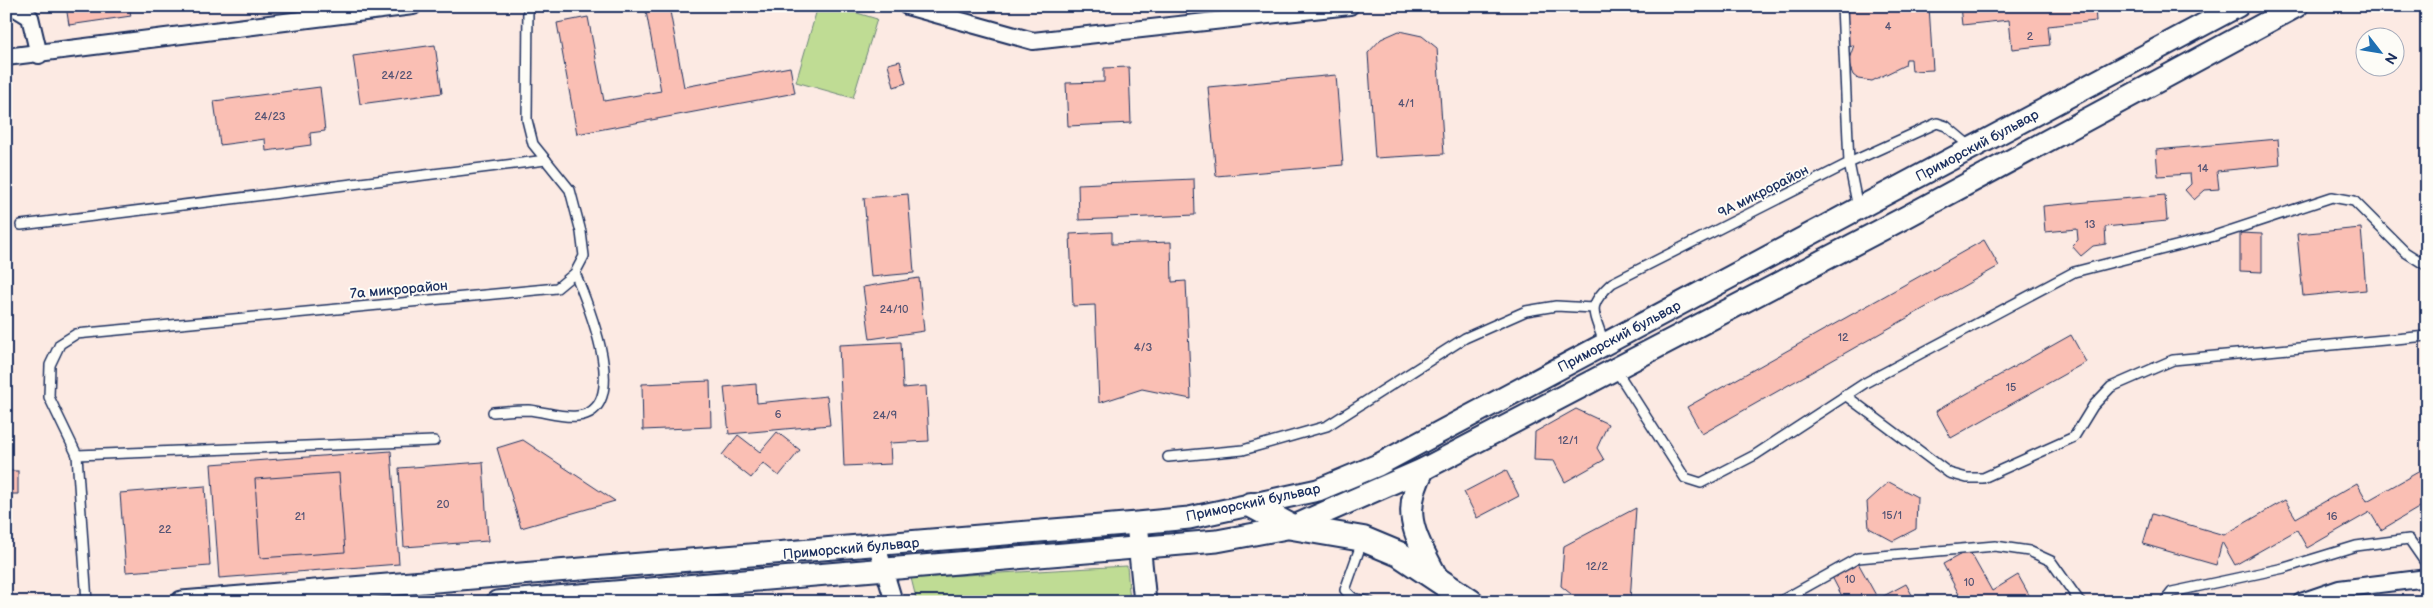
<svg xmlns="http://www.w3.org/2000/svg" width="2433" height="608" font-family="'Balsamiq Sans',sans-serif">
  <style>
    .green { fill: #bfdc94; stroke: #6d8679 }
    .building { fill: #fabfb4; stroke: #1b2f5e }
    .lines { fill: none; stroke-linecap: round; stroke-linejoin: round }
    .service-casing { stroke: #1b2f5e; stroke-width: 12 }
    .minor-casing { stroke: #1b2f5e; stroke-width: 20 }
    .tertiary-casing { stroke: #1b2f5e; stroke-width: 25 }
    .secondary-casing { stroke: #1b2f5e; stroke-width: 28 }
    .service { stroke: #fdfcf7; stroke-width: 9 }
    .minor { stroke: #fdfcf7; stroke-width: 16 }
    .tertiary { stroke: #fdfcf7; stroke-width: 21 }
    .secondary { stroke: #fdfcf7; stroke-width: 24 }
    .labels { text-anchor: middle; stroke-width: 4; stroke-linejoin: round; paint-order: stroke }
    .number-label { font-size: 11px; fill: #535374 }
    .street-label { font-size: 14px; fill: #1b2f5e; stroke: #fdfcf7 }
  </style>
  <rect width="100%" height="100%" fill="#fceae3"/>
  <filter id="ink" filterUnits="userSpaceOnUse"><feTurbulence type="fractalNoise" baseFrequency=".02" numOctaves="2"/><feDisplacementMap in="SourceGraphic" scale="10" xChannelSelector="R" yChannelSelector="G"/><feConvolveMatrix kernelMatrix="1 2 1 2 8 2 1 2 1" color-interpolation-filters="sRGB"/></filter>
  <g filter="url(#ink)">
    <g class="green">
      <polygon points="818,6 834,6 877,19 853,98 796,82"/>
      <polygon points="1127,566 1130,602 917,602 911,578"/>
    </g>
    <g class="building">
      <polygon points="66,6 129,6 131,16 69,25"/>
      <polygon points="645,6 669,6 684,87 790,67 795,93 577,134 557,23 588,17 604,101 661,91"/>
      <polygon points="1844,6 1929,6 1933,70 1912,71 1911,59 1906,59 1905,65 1872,81 1858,79 1853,75 1848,62 1854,45 1847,46"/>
      <polygon points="1960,6 2111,6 2095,8 2096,21 2048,26 2050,45 2012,49 2009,20 1962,25"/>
      <polygon points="1399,31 1422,36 1437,48 1444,154 1375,158 1368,53 1381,39"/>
      <polygon points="435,45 442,93 360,104 353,56"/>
      <polygon points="900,61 906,83 894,87 888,64"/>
      <polygon points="1129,67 1131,123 1068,126 1066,83 1104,82 1104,68"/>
      <polygon points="1336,75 1343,165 1216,176 1208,87"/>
      <polygon points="320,87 325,131 310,133 311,145 266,151 265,139 220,145 214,101"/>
      <polygon points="2278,139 2280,165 2217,171 2219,189 2205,190 2194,200 2185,190 2191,184 2190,174 2158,176 2156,150"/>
      <polygon points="1194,179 1195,215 1079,220 1078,184"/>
      <polygon points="908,194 914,273 871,277 864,198"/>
      <polygon points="2165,195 2167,221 2105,227 2106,244 2093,246 2081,256 2072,246 2078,240 2077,229 2045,232 2043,206"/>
      <polygon points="2361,228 2366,290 2303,296 2297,234"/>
      <polygon points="1112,232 1112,244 1171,242 1172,282 1186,281 1191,399 1142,389 1099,403 1095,305 1073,306 1070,234"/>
      <polygon points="2240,233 2262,234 2262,272 2240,271"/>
      <polygon points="1984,240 1999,266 1702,434 1687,407"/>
      <polygon points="919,278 924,331 870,339 863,287"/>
      <polygon points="2071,335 2086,362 1951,438 1936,411"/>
      <polygon points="901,342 903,388 926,386 929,441 890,443 891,464 844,466 839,345"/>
      <polygon points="710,381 711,427 643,430 642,384"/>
      <polygon points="756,384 757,403 827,396 830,425 729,434 724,387"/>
      <polygon points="1576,409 1608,424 1597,448 1604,460 1565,482 1554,461 1534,460 1535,432"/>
      <polygon points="777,432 800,450 779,476 763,463 751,478 722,455 738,435 760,452"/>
      <polygon points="523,440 615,501 521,528 497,448"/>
      <polygon points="391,451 399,564 219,578 211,464"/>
      <polygon points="483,462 488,541 404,547 399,468"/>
      <polygon points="2427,467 2427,503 2381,530 2370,512 2307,548 2297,530 2235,565 2222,542 2216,565 2143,544 2152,514 2224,535 2285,500 2296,518 2357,483 2367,501"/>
      <polygon points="1506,470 1519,496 1477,518 1464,492"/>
      <rect x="6" y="471" width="12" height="23"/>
      <polygon points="339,473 345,552 260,558 255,479"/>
      <polygon points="1889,482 1917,497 1916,529 1893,541 1869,528 1867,502"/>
      <polygon points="205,486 210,566 126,572 120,493"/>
      <polygon points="1636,508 1630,602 1581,602 1561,586 1564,546"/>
      <polygon points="1969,550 1992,591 2018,575 2033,602 1963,602 1943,564"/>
      <polygon points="1857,561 1878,599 1906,584 1916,602 1845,602 1831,575"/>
      <polygon points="1800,595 1804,602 1787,602"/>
      <polygon points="1323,600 1323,602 1257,602"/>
    </g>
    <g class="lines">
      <g class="service-casing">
        <g id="service">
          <polyline points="1858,208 1849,163 1937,123 1946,126 1971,147"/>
          <polyline points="21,225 546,160"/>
          <path d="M1604 343C1594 312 1585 307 1612 283L1849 163 1842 6"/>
          <polyline points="1616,370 1685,478 1701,483 1755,455 1865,383 2074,272 2211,237 2332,197 2354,201 2405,252 2427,266"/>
          <polyline points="1845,395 1949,473 1967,478 1983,478 2074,437 2093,406 2111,387 2173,360 2427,336"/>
          <path d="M493 412C504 411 516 410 528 410 543 411 562 418 577 416 634 411 586 300 575 273"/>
          <polyline points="77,455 434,441"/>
          <polyline points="1168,457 1243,450 1327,426 1465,338 1526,311 1556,306 1593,308"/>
          <polyline points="1363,539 1345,590 1353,598 1370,602"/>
          <polyline points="87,602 77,455 49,397 50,365 60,344 76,334 557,288 575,273 584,256 581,232 570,190 533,144 527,120 528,6"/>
          <polyline points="1779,602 1858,558 1995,546 2029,551 2051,561 2080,602"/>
          <polyline points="2164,602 2172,592 2284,568 2356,546 2409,539 2427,565"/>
        </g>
      </g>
      <g class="minor-casing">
        <g id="minor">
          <polyline points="12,6 30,17 39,55"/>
          <polyline points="907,6 1033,41 1350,6"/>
          <polyline points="6,57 413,6"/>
          <polyline points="877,546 894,602"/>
          <polyline points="2301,602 2339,589 2427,578"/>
        </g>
      </g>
      <g class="tertiary-casing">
        <g id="tertiary">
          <path d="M1424 469C1399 514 1416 537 1438 579"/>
          <polyline points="1138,533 1145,602"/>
          <polyline points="182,602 1137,523 1189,518 1318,490 1378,465 2238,6"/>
          <polyline points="497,602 1217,541 1292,527 1424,469 1906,217 2297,6"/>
        </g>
      </g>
      <g class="secondary-casing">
        <polyline id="secondary" points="1251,505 1292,527 1363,539 1399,554 1471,602"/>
      </g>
      <use href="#service" class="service"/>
      <use href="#minor" class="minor"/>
      <use href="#tertiary" class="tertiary"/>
      <use href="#secondary" class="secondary"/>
    </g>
  </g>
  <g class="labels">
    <g class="number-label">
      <text x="1888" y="30">4</text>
      <text x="2030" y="40">2</text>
      <text x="397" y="79">24/22</text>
      <text x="1406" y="107">4/1</text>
      <text x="270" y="120">24/23</text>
      <text x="2203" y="172">14</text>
      <text x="2090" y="228">13</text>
      <text x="894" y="313">24/10</text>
      <text x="1843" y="341">12</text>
      <text x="1143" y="351">4/3</text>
      <text x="2011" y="391">15</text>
      <text x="778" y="418">6</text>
      <text x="885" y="419">24/9</text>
      <text x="1568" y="444">12/1</text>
      <text x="443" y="508">20</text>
      <text x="1892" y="519">15/1</text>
      <text x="300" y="520">21</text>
      <text x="2332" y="520">16</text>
      <text x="165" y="533">22</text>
      <text x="1597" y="570">12/2</text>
      <text x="1850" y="583">10</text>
      <text x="1969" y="586">10</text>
    </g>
    <g class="street-label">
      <text transform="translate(1977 145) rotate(-28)" y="5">Приморский бульвар</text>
      <text transform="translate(1763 191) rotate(-27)" y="5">9А микрорайон</text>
      <text transform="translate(399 289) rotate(-5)" y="5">7а микрорайон</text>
      <text transform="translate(1619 336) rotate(-28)" y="5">Приморский бульвар</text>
      <text transform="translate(1253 502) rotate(-12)" y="5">Приморский бульвар</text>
      <text transform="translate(851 548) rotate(-5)" y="5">Приморский бульвар</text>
    </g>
  </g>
  <rect width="2433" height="608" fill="none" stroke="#fdfcf7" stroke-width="25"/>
  <rect x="12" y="12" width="2408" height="583" fill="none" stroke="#1b2f5e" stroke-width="2" filter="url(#ink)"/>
  <g transform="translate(2380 52) rotate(121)"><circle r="24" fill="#fdfcf7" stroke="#a3aaba"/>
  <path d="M0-4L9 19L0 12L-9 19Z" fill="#1f6fb2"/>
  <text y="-8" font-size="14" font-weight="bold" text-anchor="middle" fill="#1b2f5e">N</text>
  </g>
</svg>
